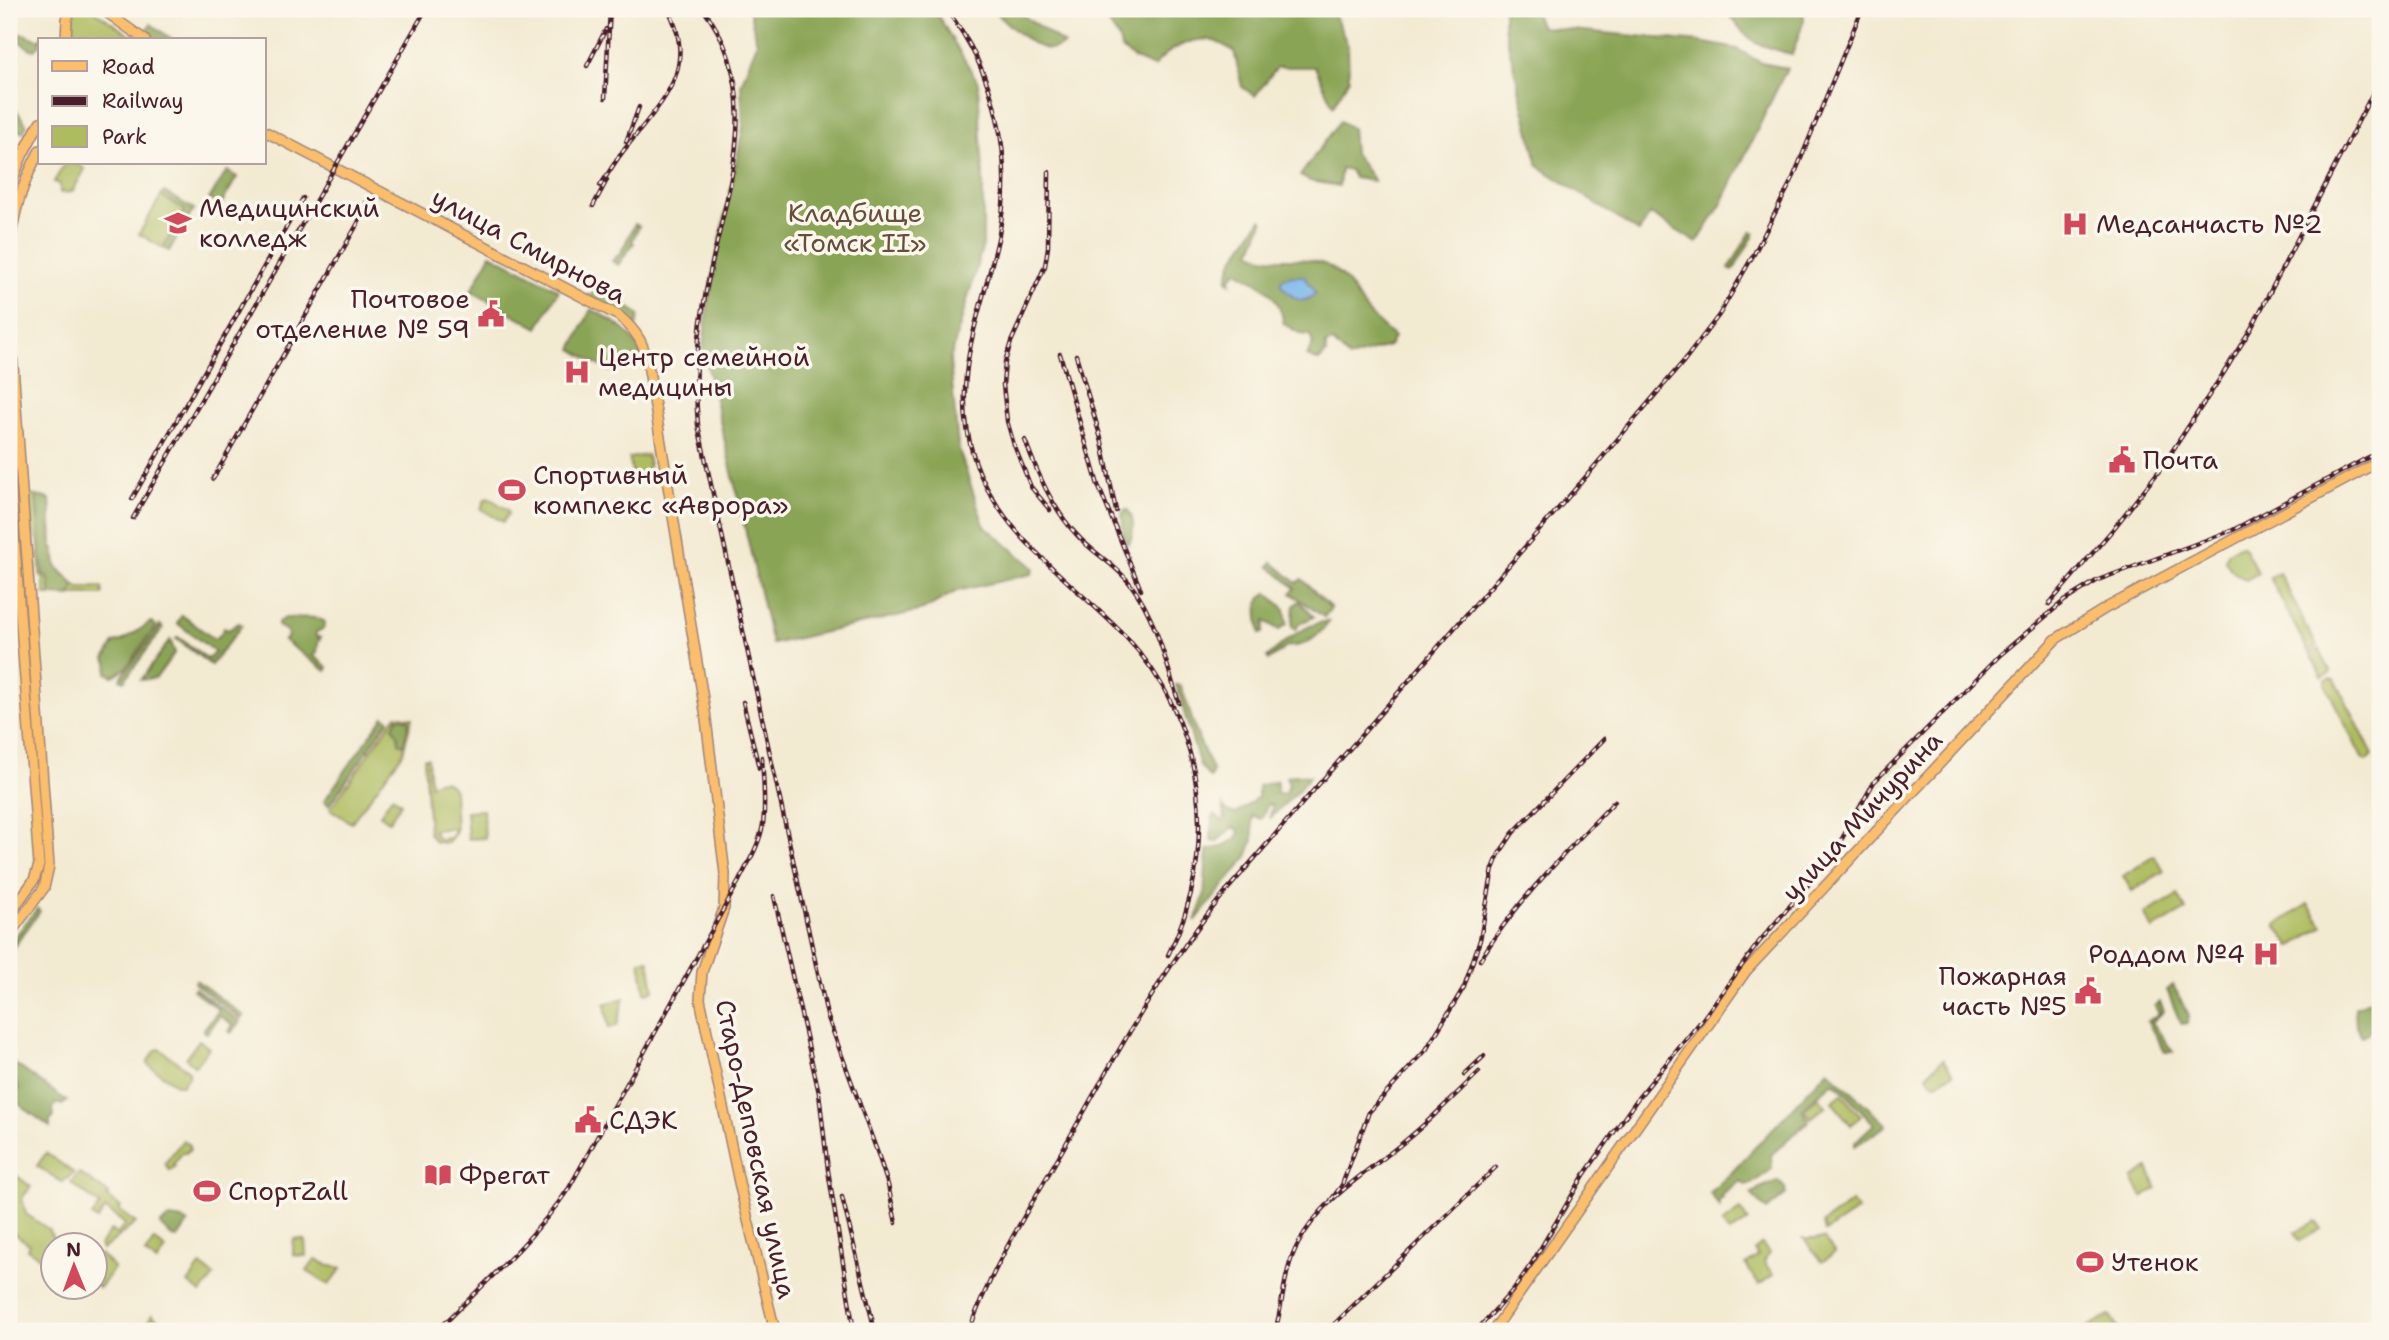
<svg xmlns="http://www.w3.org/2000/svg" width="2389" height="1340" font-family="'Shantell Sans',sans-serif">
  <style>
    .green { fill: #adbc5e; stroke: #7c6e44; stroke-width: 2; fill-rule: evenodd }
    .forest { fill: #8aa455; stroke: #6a6240; stroke-width: 2 }
    .water { fill: #79b6eb; stroke: #626a8b; stroke-width: 2 }
    .lines { fill: none; stroke-linecap: round; stroke-linejoin: round }
    .major-casing { stroke: #9e847e; stroke-width: 12 }
    .major { stroke: #fabe6d; stroke-width: 9 }
    .rail-casing { stroke: #4a1f2b; stroke-width: 4.5 }
    .rail { stroke: #fbf7ec; stroke-width: 2; stroke-dasharray: 5; stroke-linecap: butt }
    .labels { text-anchor: middle; stroke-width: 7; stroke-linejoin: round; paint-order: stroke }
    .poi-label { font-size: 26px; fill: #4a1f2b; stroke: #fbf7ec; text-anchor: start }
    .park-label { font-size: 26px; fill: #684e3a; stroke: #fbf7ec }
    .street-label { font-size: 26px; fill: #4a1f2b; stroke: #fbf7ec }
  </style>
  <rect width="100%" height="100%" fill="#fbf7ec"/>
  <filter id="ink" filterUnits="userSpaceOnUse"><feTurbulence type="fractalNoise" baseFrequency=".0143" numOctaves="2"/><feDisplacementMap in="SourceGraphic" scale="14" xChannelSelector="R" yChannelSelector="G"/><feConvolveMatrix kernelMatrix="1 2 1 2 8 2 1 2 1" color-interpolation-filters="sRGB"/></filter>
  <filter id="wash" filterUnits="userSpaceOnUse"><feTurbulence type="fractalNoise" baseFrequency=".00686" numOctaves="4" result="noise"/><feDisplacementMap in="SourceGraphic" scale="28" xChannelSelector="R" yChannelSelector="G"/><feGaussianBlur stdDeviation="1.57" result="paint"/><feColorMatrix in="noise" values="0 0 0 0 0 0 0 0 0 0 0 0 0 0 0 0 0 1.4 0 .05"/><feComposite in="paint" operator="in"/></filter>
  <g filter="url(#wash)">
    <rect width="100%" height="100%" fill="#f3ead2"/>
    <g class="green">
      <path d="M73 9H92L137 40H78C69 30 70 21 73 9Z"/>
      <polygon points="65,163 75,163 85,169 72,192 60,193 60,184 54,182"/>
      <polygon points="161,196 186,210 163,248 139,234"/>
      <polygon points="647,455 651,478 634,481 629,458"/>
      <polygon points="30,495 50,499 52,548 54,548 56,566 78,588 102,587 103,595 45,595 43,577 40,576 38,540 30,529 28,497"/>
      <polygon points="489,498 508,510 509,513 503,522 481,509 485,499"/>
      <polygon points="2241,545 2244,547 2258,573 2246,580 2231,570 2225,560 2228,552"/>
      <polygon points="2279,573 2317,646 2308,651 2270,578"/>
      <polygon points="2319,649 2331,672 2322,677 2310,653"/>
      <polygon points="2331,678 2335,679 2373,755 2367,761 2363,760 2325,684 2326,680"/>
      <polygon points="396,715 412,718 403,753 351,823 330,809"/>
      <path d="M424 758H428L430 785C439 778 448 779 454 790L456 831 448 843 435 842 429 833ZM454 828 451 838 438 839 433 830Z"/>
      <polygon points="392,796 401,803 389,821 380,815"/>
      <polygon points="483,810 485,838 468,839 466,811"/>
      <polygon points="2154,856 2164,871 2132,891 2123,876"/>
      <polygon points="2178,895 2186,910 2153,929 2144,914"/>
      <polygon points="2308,904 2323,926 2291,947 2276,925"/>
      <polygon points="649,960 654,990 647,993 645,992 640,961"/>
      <polygon points="624,998 617,1026 609,1028 605,1004"/>
      <polygon points="199,1040 209,1048 195,1066 186,1058"/>
      <polygon points="160,1049 189,1071 189,1075 182,1085 177,1085 148,1065 148,1061 156,1050"/>
      <polygon points="1943,1059 1953,1074 1934,1084 1927,1076 1930,1071"/>
      <polygon points="1842,1094 1861,1116 1851,1125 1832,1102"/>
      <polygon points="1819,1097 1826,1106 1811,1118 1804,1110"/>
      <polygon points="183,1140 190,1145 190,1149 186,1153 183,1152 173,1165 175,1167 173,1169 169,1170 165,1163"/>
      <polygon points="46,1153 74,1173 62,1182 37,1166"/>
      <polygon points="2148,1168 2157,1189 2142,1197 2133,1179"/>
      <polygon points="79,1173 109,1194 107,1197 121,1207 119,1210 136,1223 102,1250 100,1245 111,1230 117,1235 125,1224 106,1209 97,1220 92,1216 100,1205 71,1183"/>
      <polygon points="17,1176 31,1187 22,1198 26,1214 48,1229 57,1245 52,1246 52,1272 47,1268 44,1260 27,1249 29,1244 9,1230 9,1182 12,1184"/>
      <polygon points="1852,1202 1858,1210 1825,1232 1823,1223"/>
      <polygon points="1741,1210 1748,1221 1729,1233 1722,1223"/>
      <polygon points="2316,1221 2321,1229 2300,1241 2295,1232"/>
      <polygon points="295,1239 305,1240 306,1256 293,1255 293,1243"/>
      <polygon points="1804,1239 1824,1239 1835,1253 1822,1262"/>
      <polygon points="154,1240 166,1249 157,1262 145,1254"/>
      <polygon points="1762,1244 1769,1253 1764,1262 1773,1275 1759,1285 1746,1265 1758,1256 1755,1250"/>
      <polygon points="100,1254 114,1268 99,1288 95,1285 94,1259"/>
      <polygon points="316,1259 327,1265 342,1268 329,1285 307,1271"/>
      <polygon points="201,1265 214,1276 201,1293 188,1283"/>
      <polygon points="152,1315 170,1329 168,1331 152,1331 145,1326"/>
      <polygon points="2110,1315 2119,1331 2080,1331"/>
    </g>
    <g class="forest">
      <polygon points="749,9 934,9 978,82 983,173 983,245 950,360 958,447 984,525 1034,568 1032,574 957,591 923,610 772,644 703,348 709,296 743,128 741,84 757,43"/>
      <path d="M991 9H1014L1064 44C1041 63 1008 22 991 9Z"/>
      <path d="M1101 9H1332L1348 46 1349 79 1333 106 1315 67H1277L1255 96 1242 87 1234 51C1228 48 1221 43 1214 41 1193 35 1164 51 1154 67L1135 59 1121 49C1120 32 1105 25 1101 9Z"/>
      <polygon points="1504,9 1533,9 1541,27 1700,42 1737,49 1762,63 1787,68 1722,203 1697,243 1650,214 1639,232 1538,166 1504,27"/>
      <polygon points="1725,9 1803,9 1804,20 1792,55 1756,43 1743,32"/>
      <polygon points="9,19 15,20 16,28 20,35 24,34 39,40 43,35 46,37 45,40 40,40 40,45 34,50 31,49 9,35"/>
      <polygon points="151,24 173,40 152,40 144,34"/>
      <polygon points="17,111 27,125 23,132 14,130 9,126 9,120"/>
      <polygon points="1340,121 1352,128 1354,153 1374,181 1354,178 1350,170 1341,168 1339,186 1310,181 1300,176"/>
      <polygon points="227,171 237,177 220,206 209,199"/>
      <polygon points="164,192 194,209 169,251 163,248 185,210 161,196"/>
      <path d="M1261 219 1263 222 1251 252C1271 265 1301 253 1326 265 1345 274 1354 293 1366 310 1374 320 1385 329 1394 337L1389 346 1349 358 1333 342 1326 344V353L1319 361 1307 356 1313 344 1310 335 1301 334 1284 324C1279 293 1263 285 1236 271L1230 280 1231 283 1227 280 1232 262Z"/>
      <polygon points="635,224 639,226 632,241 634,243 618,265 612,261 621,252"/>
      <polygon points="1751,231 1755,233 1733,271 1729,269"/>
      <polygon points="491,254 559,290 538,328 471,291"/>
      <polygon points="595,292 604,296 608,294 637,313 639,316 636,327 587,297"/>
      <path d="M591 309C614 321 642 336 643 366L609 371 572 349Z"/>
      <polygon points="36,496 50,499 52,548 54,548 56,566 74,585 71,596 51,595 48,577 43,576"/>
      <path d="M1125 510H1128C1135 519 1134 533 1129 544L1124 540 1122 514Z"/>
      <polygon points="1272,562 1297,583 1302,579 1331,608 1324,617 1291,593 1295,588 1269,566"/>
      <path d="M1267 593 1285 609 1287 624 1279 630 1265 621 1263 633 1260 634C1259 619 1252 600 1267 593Z"/>
      <polygon points="1299,601 1314,617 1300,623 1295,630 1292,627 1294,606"/>
      <polygon points="182,615 214,639 220,635 224,628 228,630 239,623 242,625 211,665 176,639 178,637 208,659 215,652 177,623"/>
      <path d="M285 618C297 618 314 615 325 622L323 629 316 632V637H321L318 643 317 653 313 655 328 668 326 671 286 642 284 640 288 637 287 631 278 626V622Z"/>
      <path d="M1330 621C1319 635 1307 648 1288 646L1269 660 1267 657C1285 642 1306 622 1330 621Z"/>
      <polygon points="151,622 156,626 125,669 113,676 107,673 108,663 105,659 114,643 124,640"/>
      <polygon points="160,625 163,628 124,681 120,679"/>
      <polygon points="170,640 175,652 156,678 141,680"/>
      <polygon points="1176,685 1181,686 1199,740 1213,772 1210,778 1200,766"/>
      <polygon points="384,716 389,720 329,805 324,801"/>
      <polygon points="397,718 408,719 409,724 403,745 399,743 398,735 393,727"/>
      <polygon points="1294,775 1310,776 1297,792 1269,819 1273,806 1268,804 1261,819 1252,816 1253,840 1247,857 1195,921 1204,897 1207,850 1222,847 1238,837 1239,831 1233,827 1216,842 1211,841 1212,819 1214,814 1222,821 1225,819 1223,806 1228,812 1236,814 1258,797 1258,786 1277,781 1277,793 1285,794 1289,784 1286,777"/>
      <polygon points="37,908 40,911 13,948 9,945"/>
      <polygon points="196,980 244,1016 241,1019 194,983"/>
      <polygon points="2173,985 2189,1015 2188,1023 2181,1024 2167,990"/>
      <polygon points="195,988 240,1022 231,1033 229,1031 233,1025 220,1016 207,1033 203,1030 219,1010 193,990"/>
      <polygon points="2380,995 2380,1026 2362,1036 2356,1026 2355,1007"/>
      <polygon points="2160,1002 2164,1011 2152,1022 2173,1052 2165,1052 2147,1021 2159,1014 2155,1006"/>
      <path d="M15 1064 67 1101 62 1105 56 1103 53 1108 54 1117 50 1121V1127L9 1097 12 1092 19 1089C15 1079 9 1074 15 1064Z"/>
      <polygon points="1828,1070 1887,1125 1855,1146 1855,1142 1874,1124 1837,1084 1832,1083 1802,1109 1809,1121 1771,1155 1772,1169 1751,1184 1745,1185 1741,1181 1721,1196 1723,1198 1718,1202 1720,1208 1710,1193 1732,1172"/>
      <polygon points="1778,1181 1785,1188 1786,1194 1767,1210 1751,1194 1760,1188"/>
      <polygon points="169,1218 184,1220 188,1223 178,1238 172,1237 161,1226 161,1224"/>
    </g>
    <path class="water" d="M1291 276H1304L1316 293C1303 308 1291 297 1281 285V280Z"/>
  </g>
  <g filter="url(#ink)">
    <g class="lines">
      <g class="major-casing">
        <g id="major">
          <polyline points="102,9 145,40"/>
          <polyline points="66,40 67,19 71,9"/>
          <path d="M264 131 619 316C638 332 645 345 649 370L705 711 725 874 724 908 702 972 700 999 740 1187 775 1331"/>
          <polyline points="9,189 22,156 40,122"/>
          <path d="M9 250C13 215 23 181 40 150"/>
          <polyline points="9,309 49,866 44,888 9,935"/>
          <polyline points="9,467 39,865 34,880 9,915"/>
          <polyline points="1493,1331 1746,971 2056,639 2106,608 2380,461"/>
        </g>
      </g>
      <use href="#major" class="major"/>
      <g class="rail-casing">
        <g id="rail">
          <path d="M703 9C770 95 722 202 705 297 697 340 694 381 698 425L827 1015 878 1154 888 1185 896 1223"/>
          <path d="M946 9C996 73 1015 159 998 239 981 315 948 381 975 461 1001 536 1071 580 1124 635 1206 720 1221 851 1168 955"/>
          <polyline points="587,66 606,29"/>
          <polyline points="605,98 610,9"/>
          <polyline points="626,142 639,107"/>
          <polyline points="1049,172 1048,247 1045,266 1011,342 1005,362 1003,385 1007,421 1014,445 1031,487 1050,510"/>
          <path d="M600 186C609 172 617 158 628 145 662 101 699 69 668 9"/>
          <polyline points="593,206 607,180"/>
          <polyline points="1060,354 1098,485 1141,590"/>
          <polyline points="1076,355 1102,442 1116,511"/>
          <path d="M1025 440C1037 472 1052 508 1076 534 1092 553 1116 564 1131 585 1157 619 1166 664 1179 703"/>
          <polyline points="213,479 358,223 368,199"/>
          <polyline points="132,499 303,198"/>
          <polyline points="133,518 426,9"/>
          <polyline points="2049,604 2114,528 2159,471 2223,374 2252,327 2380,79"/>
          <polyline points="743,702 759,768"/>
          <polyline points="774,896 819,1093 828,1170 853,1325"/>
          <path d="M1480 960C1517 900 1567 851 1615 801"/>
          <polyline points="1464,1075 1484,1056"/>
          <polyline points="842,1197 875,1331"/>
          <polyline points="1331,1200 1342,1185 1369,1112 1426,1050 1464,987 1480,940 1493,869 1499,854 1513,833 1604,739"/>
          <path d="M437 1331C482 1285 533 1241 569 1188L739 881C748 863 760 844 763 824 766 802 763 779 762 757"/>
          <path d="M969 1331C993 1264 1032 1204 1067 1142 1116 1055 1163 967 1227 890L1583 480 1684 361 1719 315 1754 254 1793 178 1862 9"/>
          <path d="M1275 1331C1284 1302 1283 1271 1298 1244 1322 1198 1367 1173 1405 1141 1431 1120 1455 1095 1479 1072"/>
          <polyline points="1327,1331 1496,1167"/>
          <polyline points="1476,1331 1513,1290 1532,1263 1584,1175 1638,1098 1702,1020 1759,942 1831,858 1874,782 2000,655 2064,601 2098,580 2233,530 2380,451"/>
        </g>
      </g>
      <use href="#rail" class="rail"/>
    </g>
  </g>
  <defs>
    <g id="university-bare" transform="scale(2.1)"><path d="M0-5L7-2L0 1L-7-2ZM-4 1L0 2.5L4 1V4Q0 6-4 4Z" fill="#d1495b" stroke="#fbf7ec" stroke-width="2.5" paint-order="stroke"/></g>
    <g id="hospital-bare" transform="scale(2.1)"><path d="M-5-5h3v3.5h4V-5h3V5h-3V1.5h-4V5h-3Z" fill="#d1495b" stroke="#fbf7ec" stroke-width="2.5" paint-order="stroke"/></g>
    <g id="civic-bare" transform="scale(2.1)"><path d="M-.6-6.5H3V-4.5H.6V-3L4-1V1h2V6H-6V1h2V-1L-.6-3ZM-1.2 2.5V6h2.4V2.5Z" fill="#d1495b" stroke="#fbf7ec" stroke-width="2.5" paint-order="stroke"/></g>
    <g id="stadium-bare" transform="scale(2.1)"><path d="M0-5a6.5 5 0 1 0 0 10a6.5 5 0 1 0 0-10ZM-3.5-1.8h7v3.6h-7Z" fill="#d1495b" stroke="#fbf7ec" stroke-width="2.5" paint-order="stroke"/></g>
    <g id="library-bare" transform="scale(2.1)"><path d="M-6-4Q-3-5.5-.7-3.5V5Q-3 3-6 4ZM6-4Q3-5.5 .7-3.5V5Q3 3 6 4Z" fill="#d1495b" stroke="#fbf7ec" stroke-width="2.5" paint-order="stroke"/></g>
  </defs>
  <g fill-rule="evenodd">
    <use href="#university-bare" x="178" y="223"/>
    <use href="#hospital-bare" x="2075" y="224"/>
    <use href="#civic-bare" x="491" y="314"/>
    <use href="#hospital-bare" x="577" y="372"/>
    <use href="#civic-bare" x="2122" y="460"/>
    <use href="#stadium-bare" x="512" y="490"/>
    <use href="#hospital-bare" x="2266" y="954"/>
    <use href="#civic-bare" x="2088" y="991"/>
    <use href="#civic-bare" x="588" y="1120"/>
    <use href="#library-bare" x="438" y="1175"/>
    <use href="#stadium-bare" x="207" y="1191"/>
    <use href="#stadium-bare" x="2090" y="1262"/>
  </g>
  <g class="labels">
    <g class="poi-label">
      <text x="199" y="217">Медицинский<tspan x="199" dy="30">колледж</tspan></text>
      <text x="2096" y="233">Медсанчасть №2</text>
      <text x="470" y="308" text-anchor="end">Почтовое<tspan x="470" dy="30">отделение № 59</tspan></text>
      <text x="598" y="366">Центр семейной<tspan x="598" dy="30">медицины</tspan></text>
      <text x="2143" y="469">Почта</text>
      <text x="533" y="484">Спортивный<tspan x="533" dy="30">комплекс «Аврора»</tspan></text>
      <text x="2245" y="963" text-anchor="end">Роддом №4</text>
      <text x="2067" y="985" text-anchor="end">Пожарная<tspan x="2067" dy="30">часть №5</tspan></text>
      <text x="609" y="1129">СДЭК</text>
      <text x="459" y="1184">Фрегат</text>
      <text x="228" y="1200">СпортZall</text>
      <text x="2111" y="1271">Утенок</text>
    </g>
    <g class="park-label">
      <text x="855" y="222">Кладбище<tspan x="855" dy="30">«Томск II»</tspan></text>
    </g>
    <g class="street-label">
      <text transform="translate(529 246) rotate(28)" y="9">улица Смирнова</text>
      <text transform="translate(1862 816) rotate(-47)" y="9">улица Мичурина</text>
      <text transform="translate(756 1149) rotate(78)" y="9">Старо-Деповская улица</text>
    </g>
  </g>
  <rect width="2389" height="1340" fill="none" stroke="#fbf7ec" stroke-width="35"/>
  <rect x="38" y="38" width="228" height="126" fill="#fbf7ec" stroke="#b4a19f" stroke-width="2"/>
  <rect x="52" y="61" width="35" height="10" fill="#fabe6d" stroke="#b4a19f" stroke-width="2"/>
  <text x="102" y="74" font-size="21" fill="#4a1f2b">Road</text>
  <rect x="52" y="96" width="35" height="10" fill="#4a1f2b" stroke="#b4a19f" stroke-width="2"/>
  <text x="102" y="108" font-size="21" fill="#4a1f2b">Railway</text>
  <rect x="52" y="126" width="35" height="21" fill="#adbc5e" stroke="#b4a19f" stroke-width="2"/>
  <text x="102" y="144" font-size="21" fill="#4a1f2b">Park</text>
  <g transform="translate(74 1266) rotate(359)"><circle r="33" fill="#fbf7ec" stroke="#b4a19f" stroke-width="2"/>
  <path d="M0-5L12 26L0 18L-12 26Z" fill="#d1495b"/>
  <text y="-10" font-size="19" font-weight="bold" text-anchor="middle" fill="#4a1f2b">N</text>
  </g>
</svg>
